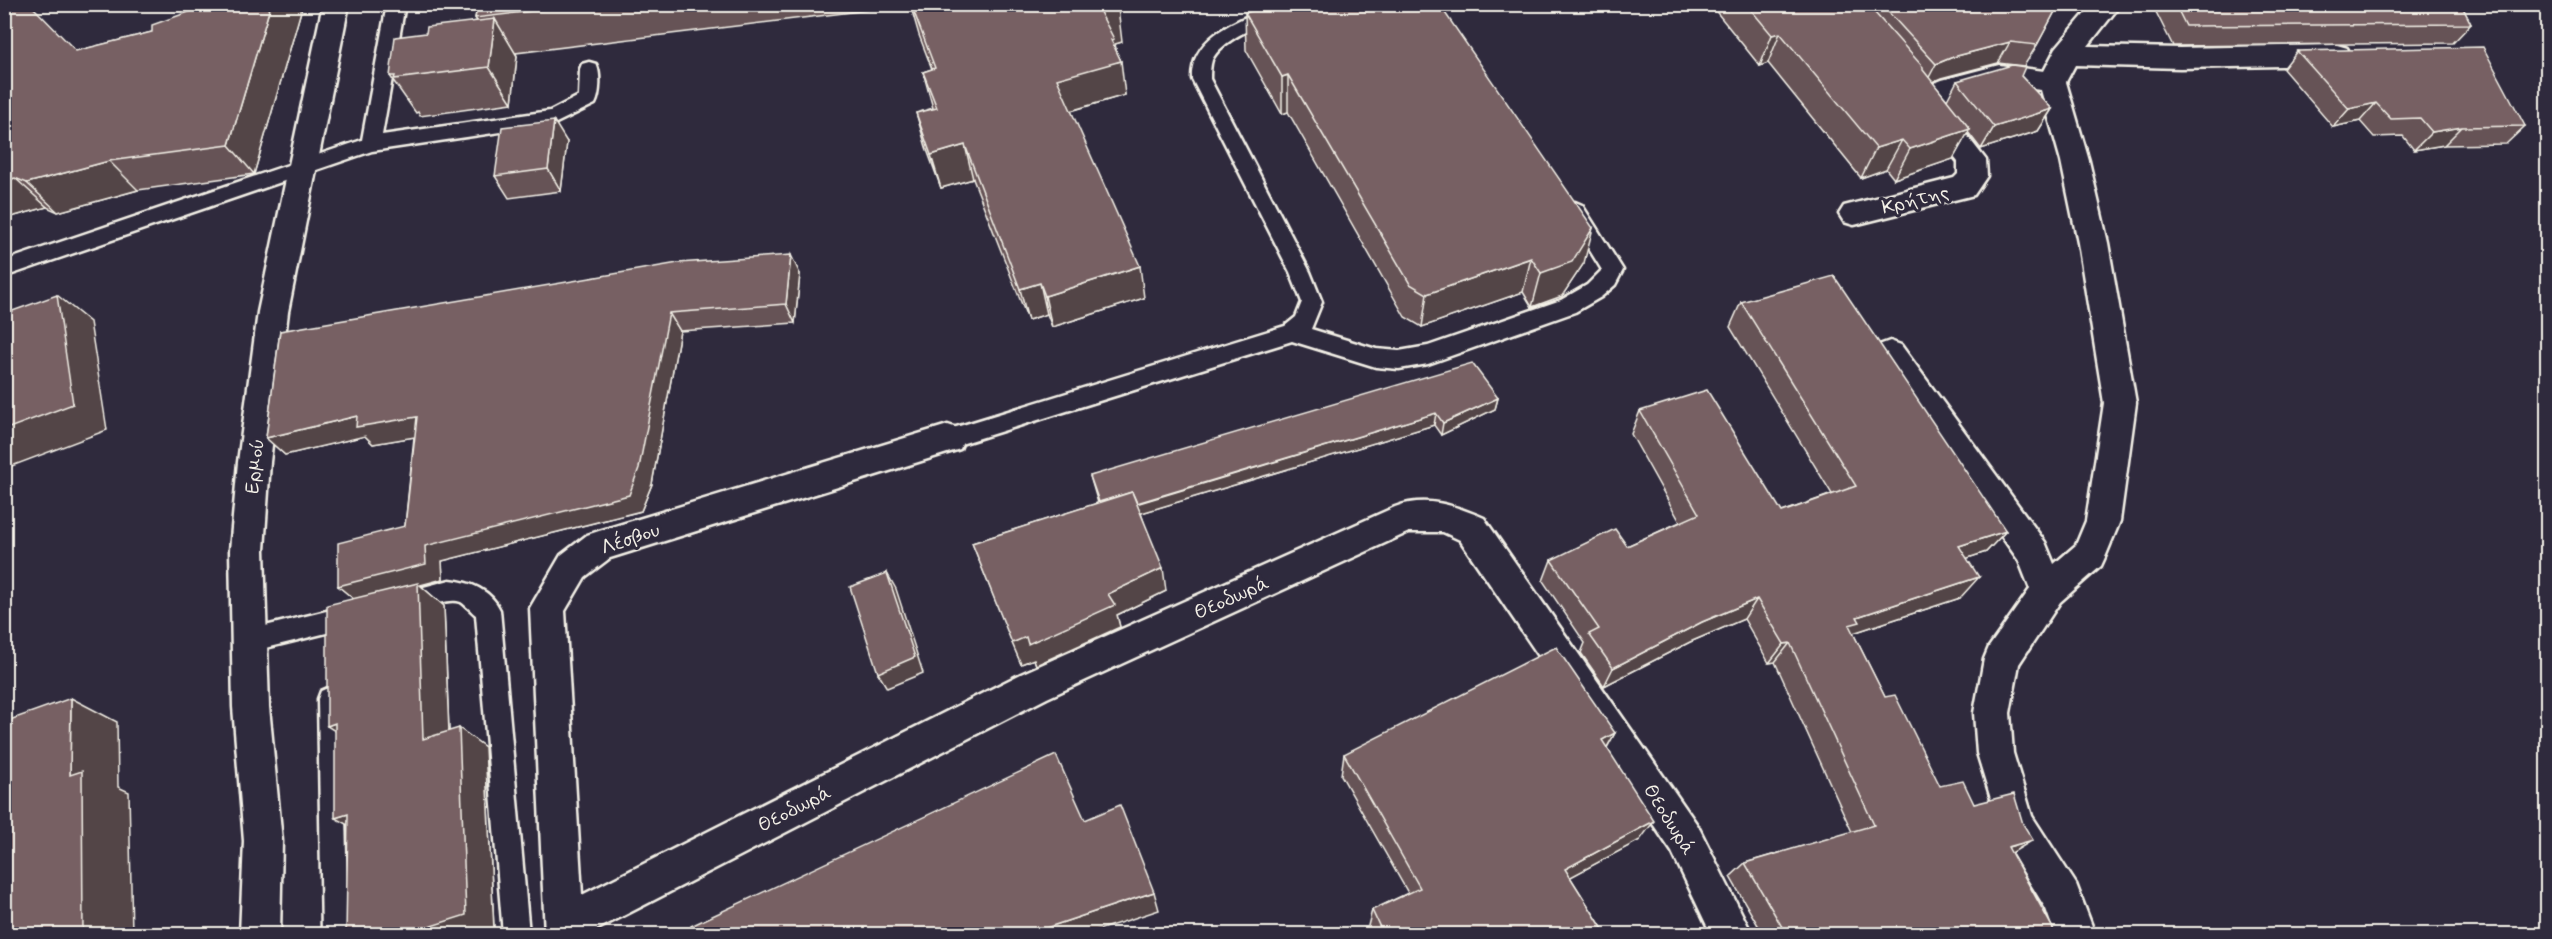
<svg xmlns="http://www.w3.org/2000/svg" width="2552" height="939" font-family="Mynerve,sans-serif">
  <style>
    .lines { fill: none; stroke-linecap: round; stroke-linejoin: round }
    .lane-casing { stroke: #f4f1e8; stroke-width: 5 }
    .street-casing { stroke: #f4f1e8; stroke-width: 5 }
    .secondary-casing { stroke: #f4f1e8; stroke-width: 5 }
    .lane { fill: #2f2a3d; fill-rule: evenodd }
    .street { fill: #2f2a3d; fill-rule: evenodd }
    .secondary { fill: #2f2a3d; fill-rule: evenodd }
    .wall { fill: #665356; stroke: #f4f1e8; stroke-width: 1.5 }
    .shaded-wall { fill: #534446; stroke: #f4f1e8; stroke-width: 1.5 }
    .building { fill: #776164; stroke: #f4f1e8; stroke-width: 1.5 }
    .labels { text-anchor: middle; stroke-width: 6; stroke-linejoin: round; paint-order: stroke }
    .street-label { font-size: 20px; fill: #f4f1e8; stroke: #2f2a3d }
  </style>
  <rect width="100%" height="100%" fill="#2f2a3d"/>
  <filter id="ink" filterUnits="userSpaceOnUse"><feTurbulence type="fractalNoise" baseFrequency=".0167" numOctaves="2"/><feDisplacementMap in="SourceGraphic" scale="12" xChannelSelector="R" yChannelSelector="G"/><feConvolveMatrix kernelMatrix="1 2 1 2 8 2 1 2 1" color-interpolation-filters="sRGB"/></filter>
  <g filter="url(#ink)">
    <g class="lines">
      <g class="lane-casing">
        <g id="lane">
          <path d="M387 4H405L382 135 550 111 579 96 580 69 582 64 589 62 596 64C601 73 600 95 595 104L554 124 372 151 4 277V261L362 140Z"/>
          <path d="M1277 4H1303L1300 8C1276 19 1224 35 1212 60 1210 66 1210 73 1210 79L1310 272 1322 302 1311 329 1376 349 1399 351 1428 346 1561 300 1587 285 1602 270 1565 210 1568 205 1575 202 1582 205 1623 270 1615 285 1601 297 1575 312 1428 364 1399 369 1376 367 1292 341 948 448 940 446 937 439 940 432 1285 326 1296 317 1302 302 1290 272 1192 79C1191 34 1242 19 1277 4Z"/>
          <path d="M450 580C470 582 491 590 500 610L529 934H503L476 615C472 612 466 605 461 602 442 595 415 619 394 611L390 603 394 595Z"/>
          <polygon points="355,604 363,607 367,615 363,623 355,626 249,652 240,649 237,641 240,633 249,630"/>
          <polygon points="330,687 339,691 342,699 348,934 322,934 318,699 321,691"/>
        </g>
      </g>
      <g class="street-casing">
        <g id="street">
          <polygon points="2093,4 2121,4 2088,46 2180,48 2337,45 2347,48 2351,55 2347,62 2337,65 2180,68 2075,65 2066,82 2089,161 2108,243 2136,403 2120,521 2106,555 2101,566 2060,602 2019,664 2010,713 2013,753 2032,816 2076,884 2095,934 2055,934 2046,909 2003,838 1977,753 1974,713 1984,659 1989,647 2030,589 2019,561 1874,354 1879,345 1890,341 1901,345 2045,542 2054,564 2076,545 2086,521 2104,403 2078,243 2061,161 2041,90 1999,85 1959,95 1941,102 1986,160 1987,176 1974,195 1854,225 1844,222 1839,214 1844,206 1954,178 1958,174 1958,162 1909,99 1913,92 1942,80 1999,65 2044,71 2056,48"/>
          <path d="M948 425 960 429 964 439 960 449 610 558 585 577 565 611 582 895 1021 674 1395 507C1427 495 1455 506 1484 518L1698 826 1752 934H1711L1672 852 1460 540 1443 532H1409L1047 698 588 934H545L530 608 561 555 587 535 599 531Z"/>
        </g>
      </g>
      <g class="secondary-casing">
        <polygon id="secondary" points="323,4 349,4 288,312 270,462 264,550 269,707 282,841 280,934 240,934 244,841 233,707 230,550 238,462 258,312"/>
      </g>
      <use href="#lane" class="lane"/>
      <use href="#street" class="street"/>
      <use href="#secondary" class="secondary"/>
    </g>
    <g class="wall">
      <polygon points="4,4 76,51 152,32 211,4 303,4 254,174 138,190 58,212 47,207 4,219"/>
      <polygon points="478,4 868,4 868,10 516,53 517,56 512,103 420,116 418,112 416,113 390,76 426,33 477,21 475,18"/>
      <polygon points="910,4 1122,42 1115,44 1125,95 1071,111 1144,298 1052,327 1047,314 1028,320 973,179 941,188 926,147 916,113 933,108 923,72 932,69 919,35"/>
      <polygon points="1710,4 1867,4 1874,12 1877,4 2059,4 2037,45 2024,66 1998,63 1941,78 1932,82 1947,100 1957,81 2021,76 2052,109 2038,131 1981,149 1968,132 1953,159 1894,179 1886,169 1861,178 1768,63 1760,66"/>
      <polygon points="2152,4 2461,4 2471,24 2453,43 2173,46"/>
      <polygon points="1245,13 1584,263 1562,296 1532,307 1523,292 1422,327 1405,317 1288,112 1282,114 1246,50"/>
      <polygon points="2297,51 2525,126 2506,144 2444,145 2414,150 2403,136 2374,137 2360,121 2333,127 2283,69"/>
      <polygon points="567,142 561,191 509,198 495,176"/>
      <polygon points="800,274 795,323 680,331 652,484 641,511 442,561 443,579 420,585 444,606 449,731 485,747 494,929 354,599 338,586 405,526 414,437 373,444 365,436 285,455 266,438 280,331"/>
      <polygon points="1741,302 2006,531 1986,552 1967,558 1960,598 1853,633 1885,697 1940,786 1974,804 2011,854 2056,934 1763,934 1730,877 1745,863 1852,832 1775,662 1769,663 1744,619 1690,642 1604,686 1581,653 1585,643 1543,581 1551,560 1627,546 1680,522 1631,434 1640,411 1782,512 1832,494 1730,327"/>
      <polygon points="1498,398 1495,409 1441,435 1434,425 1141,513 1166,591 1117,615 1120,627 1036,665 1034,659 1021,664 972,543 1098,503 1090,476"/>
      <polygon points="1615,733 1607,748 1640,840 1570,877 1606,934 1372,934 1368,926 1372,910 1408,893 1341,775 1344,754"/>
    </g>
    <g class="shaded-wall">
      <polygon points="271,4 303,4 254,174 229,145"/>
      <polygon points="1118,8 1122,42 1115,44 1117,62 1121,61 1125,95 1063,113 1057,79 1100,12"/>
      <polygon points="495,19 517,56 512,103 489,67"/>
      <polygon points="1780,33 1768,63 1760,66 1772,35"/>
      <polygon points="2010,42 1998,63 1941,78 1925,85 1936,64 1953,57"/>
      <polygon points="1288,75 1288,112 1282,114 1282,77"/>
      <polygon points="2376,103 2360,121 2333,127 2349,109"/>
      <polygon points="2052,109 2038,131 1981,149 1994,127"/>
      <polygon points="554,121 567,142 561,191 548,169"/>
      <polygon points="2462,127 2444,145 2414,150 2432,132"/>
      <polygon points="1970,129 1953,159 1894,179 1910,149"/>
      <polygon points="1902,140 1886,169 1861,178 1876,148"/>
      <polygon points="965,145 973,179 941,188 931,155"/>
      <polygon points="109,161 138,190 58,212 27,183"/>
      <polygon points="15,178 47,207 4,219 4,181"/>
      <polygon points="1593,228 1584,263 1562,296 1532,307 1541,273"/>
      <polygon points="791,255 800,274 795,323 786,304"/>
      <polygon points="1531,258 1523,292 1422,327 1427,294"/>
      <polygon points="1140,266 1144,298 1052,327 1045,296"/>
      <polygon points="1040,283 1047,314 1028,320 1020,289"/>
      <polygon points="57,295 90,322 107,430 4,469 4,430"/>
      <polygon points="669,313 680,331 652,484 641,511 442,561 443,579 420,585 444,606 450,758 423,739 356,601 338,586 425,546"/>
      <polygon points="1498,398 1495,409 1441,435 1443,423"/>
      <polygon points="1436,413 1434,425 1105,524 1103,514"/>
      <polygon points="357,416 417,417 433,434 373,444 365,436 285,455 266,438"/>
      <polygon points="2006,531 1986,552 1941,567 1959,546"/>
      <polygon points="1163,568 1166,591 1117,615 1120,627 1036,665 1034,659 1021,664 1012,643 1108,594"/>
      <polygon points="887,573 896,589 923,673 887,688 878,673"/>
      <polygon points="1979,577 1960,598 1850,634 1849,625 1857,617"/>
      <polygon points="1757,599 1744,619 1690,642 1604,686 1613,668 1702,622"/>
      <polygon points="1790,643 1775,662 1769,663 1784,644"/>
      <polygon points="71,698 117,722 118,787 129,792 132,934 83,934 70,775"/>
      <polygon points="335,723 357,745 327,726"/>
      <polygon points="459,728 485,747 494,929 477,934 428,934 428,927"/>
      <polygon points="1615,733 1603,754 1602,740"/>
      <polygon points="348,814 366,835 335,818"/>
      <polygon points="1654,821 1640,840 1554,886 1565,869"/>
      <polygon points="2033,840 2010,854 2008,847"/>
      <polygon points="1154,892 1159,910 1086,934 1028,934"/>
    </g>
    <g class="building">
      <polygon points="4,4 30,4 76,51 152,32 152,25 211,4 271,4 229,145 109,161 27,183 15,178 4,181"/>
      <polygon points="478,4 591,4 475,18"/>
      <polygon points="911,4 1115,4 1118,8 1100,12 1114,39 1111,40 1121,61 1057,79 1140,266 1045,296 1040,283 1020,289 965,145 931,155 916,113 937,108 923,72 935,68"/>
      <polygon points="1273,4 1439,4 1593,228 1572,262 1541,273 1531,258 1427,294 1410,284 1288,75 1282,77 1245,13"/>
      <polygon points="1746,4 1867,4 1923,67 1923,70 1970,129 1910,149 1902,140 1876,148 1780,33 1772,35"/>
      <polygon points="1881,4 2059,4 2037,45 2010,42 1953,57 1936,64"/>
      <polygon points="2175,4 2461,4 2471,24 2186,26"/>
      <polygon points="495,19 489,67 394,79 395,76 390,76 395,37 426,33 427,27"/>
      <polygon points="2483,47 2525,126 2462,127 2432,132 2420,118 2391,119 2376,103 2349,109 2297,51"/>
      <polygon points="2012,65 2025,67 2021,76 2052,109 1994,127 1957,81"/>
      <polygon points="554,121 548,169 495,176 502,127"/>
      <polygon points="791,255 786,304 669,313 639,468 629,495 425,546 426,564 338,586 338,543 405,526 417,417 356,427 357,416 266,438 280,331 678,263"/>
      <polygon points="1834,276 2006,531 1959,546 1979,577 1857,617 1860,622 1849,625 1885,697 1895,695 1940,786 1963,781 1974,804 2014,794 2023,824 2033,840 2008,847 2056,934 1786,934 1745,863 1874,825 1790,643 1784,644 1757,599 1702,622 1613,668 1589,634 1599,629 1551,560 1615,529 1627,546 1699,514 1640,411 1707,390 1782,512 1856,486 1741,302"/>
      <polygon points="57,295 73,404 4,430 4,314"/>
      <polygon points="1472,363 1498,398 1443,423 1436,413 1137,503 1132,492 1099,502 1090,476"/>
      <polygon points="1132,492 1163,568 1108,594 1115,605 1028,644 1026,637 1012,643 972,543"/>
      <polygon points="887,573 915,657 878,673 850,587"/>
      <polygon points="418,583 423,739 459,728 466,915 428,927 428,934 346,934 348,814 335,818 335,723 327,726 327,605"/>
      <polygon points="1556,647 1615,733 1602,740 1654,821 1565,869 1606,934 1383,934 1372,910 1420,888 1344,754"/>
      <polygon points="71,698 70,775 82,771 83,934 4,934 4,722"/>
      <polygon points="1056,755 1085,820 1120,805 1154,892 1028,934 694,934 691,926"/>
    </g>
  </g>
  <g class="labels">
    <g class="street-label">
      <text transform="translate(1915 199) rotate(-14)" y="7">Κρήτης</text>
      <text transform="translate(254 466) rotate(-84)" y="7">Ερμού</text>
      <text transform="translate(630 538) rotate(-19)" y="7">Λέσβου</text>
      <text transform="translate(1231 597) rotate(-24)" y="7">Θεοδωρά</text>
      <text transform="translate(794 808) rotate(-27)" y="7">Θεοδωρά</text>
      <text transform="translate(1670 819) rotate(58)" y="7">Θεοδωρά</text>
    </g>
  </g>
  <rect width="2552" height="939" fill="none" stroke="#2f2a3d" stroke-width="24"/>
  <rect x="12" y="12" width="2528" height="915" fill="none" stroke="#f4f1e8" stroke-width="2" filter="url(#ink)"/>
</svg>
